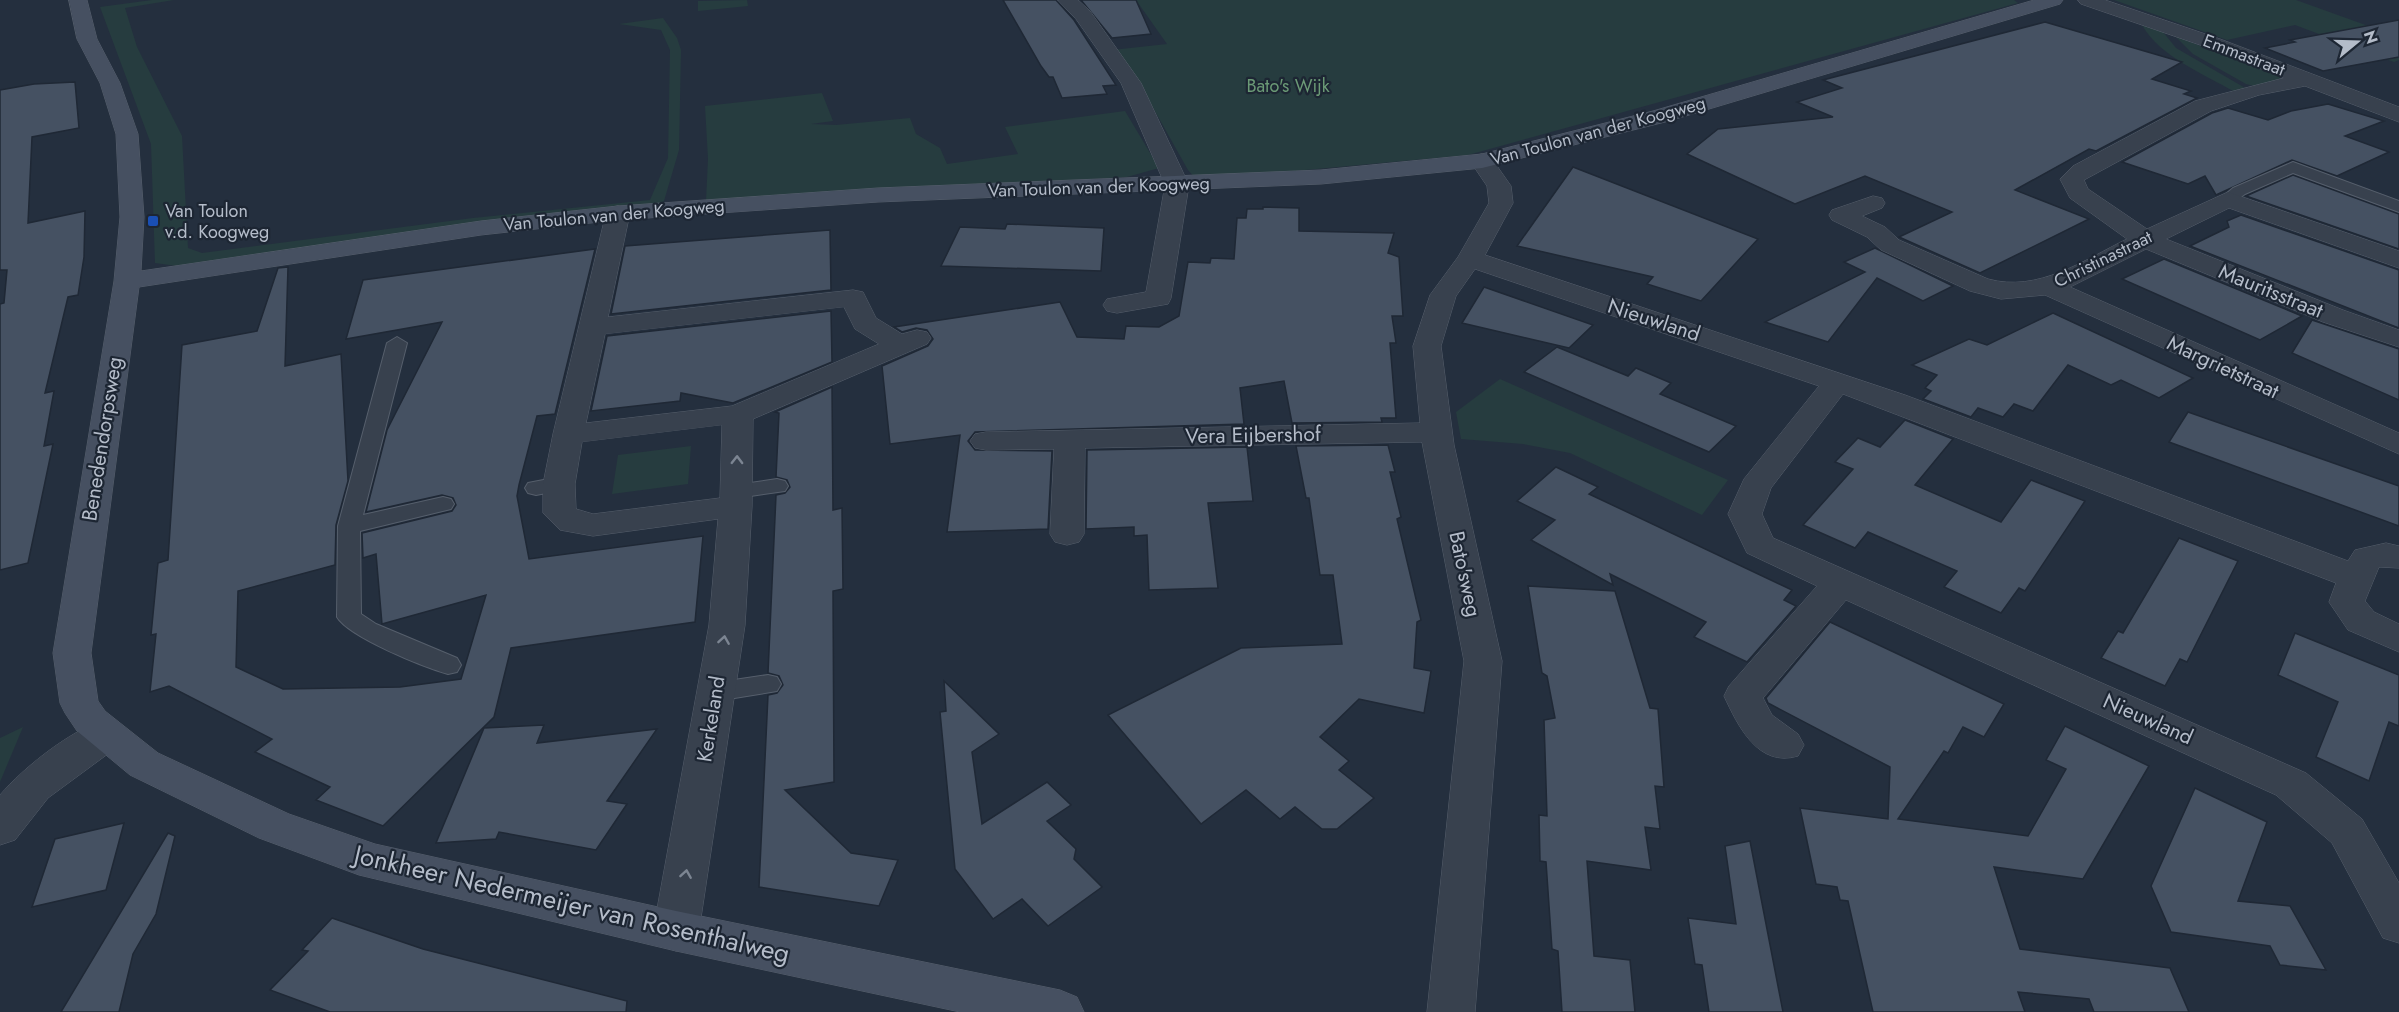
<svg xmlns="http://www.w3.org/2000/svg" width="2399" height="1012" font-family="Jost,sans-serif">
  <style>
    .green { fill: #263c3f }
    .building { fill: #455162; stroke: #1f2835; stroke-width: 1.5 }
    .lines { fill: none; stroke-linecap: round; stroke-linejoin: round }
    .lane-casing { stroke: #565f6c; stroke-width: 2 }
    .street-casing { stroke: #565f6c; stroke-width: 1 }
    .secondary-casing { stroke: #565f6c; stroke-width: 1 }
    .lane { fill: #38414e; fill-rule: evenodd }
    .street { fill: #38414e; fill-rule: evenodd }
    .secondary { fill: #465061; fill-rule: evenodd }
    .oneway { stroke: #7c8592 }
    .transit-dot { fill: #1a4fb4; stroke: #1d2633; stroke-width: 2 }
    .labels { text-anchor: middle; stroke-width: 4.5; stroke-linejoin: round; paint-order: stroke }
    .far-street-label { font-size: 18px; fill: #b4bcc9; stroke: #1d2633 }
    .far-park-label { font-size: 18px; fill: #6b9a76; stroke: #1d2633 }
    .far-poi-label { font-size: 18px; fill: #b4bcc9; stroke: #1d2633; text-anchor: start }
    .street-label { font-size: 21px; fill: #b4bcc9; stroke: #1d2633 }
    .near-street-label { font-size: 26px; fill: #b4bcc9; stroke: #1d2633 }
  </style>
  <rect width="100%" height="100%" fill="#242f3e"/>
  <g class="green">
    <polygon points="152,0 174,0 125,8 137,47 182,136 188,248 202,253 473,218 650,200 668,158 670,50 661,30 619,24 663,18 677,38 681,50 679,150 664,201 660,204 443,227 177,266 155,263 151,144 100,7"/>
    <polygon points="747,0 748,6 698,11 698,1"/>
    <polygon points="1136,0 2014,0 2018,3 1468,155 1197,180 1188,170 1138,81 1112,50 1167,44"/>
    <polygon points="2114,0 2296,0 2399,37 2399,60 2394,62 2295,25 2227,40"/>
    <path d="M2142 25 2163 32 2176 48 2247 89 2235 92C2204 74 2160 57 2142 25Z"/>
    <polygon points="2175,36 2280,77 2281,80 2254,86 2246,84 2193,54"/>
    <polygon points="822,93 833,121 811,124 836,125 910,118 916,134 940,148 947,164 1018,154 1005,127 1125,111 1159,168 1127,177 706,201 708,159 705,106"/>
    <polygon points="1500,379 1728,480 1702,515 1570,453 1523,444 1461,439 1456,412"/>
    <polygon points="691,446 688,484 612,494 618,455"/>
    <polygon points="23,727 0,782 0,738"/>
  </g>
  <g class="building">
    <polygon points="1003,0 1056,0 1074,20 1116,85 1103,86 1107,94 1062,98 1053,77 1049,77 1041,66"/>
    <polygon points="1081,0 1136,0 1151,34 1112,38"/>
    <polygon points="2399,20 2399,57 2323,71 2265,48 2295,42 2290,40"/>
    <polygon points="2045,22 2182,62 2152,79 2191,91 2184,94 2197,98 2096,151 2089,149 2015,190 2089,219 1980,273 1899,237 1952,212 1865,176 1795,204 1687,154 1718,129 1833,117 1797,102 1842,88 1823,80"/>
    <polygon points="75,82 79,128 32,137 28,223 85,211 84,257 78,295 68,297 45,393 54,391 44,446 53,444 28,563 0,570 0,304 4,303 7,270 0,270 0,90 34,84"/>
    <polygon points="2328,104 2384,121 2345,136 2389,152 2337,176 2292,160 2216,195 2205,176 2188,184 2122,162 2212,113 2228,108 2268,120 2291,111"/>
    <polygon points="1573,167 1758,239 1701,301 1647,284 1653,277 1517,246"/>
    <polygon points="2293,175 2399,214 2399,249 2246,196"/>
    <polygon points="1263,207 1299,208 1299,231 1394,233 1388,253 1399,257 1403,316 1392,316 1396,343 1390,343 1396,418 1381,418 1382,422 1292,423 1284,381 1240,388 1244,424 975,432 968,441 975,450 1052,451 1048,529 947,532 960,435 890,444 882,366 928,346 933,339 927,330 916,328 902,332 894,327 1060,302 1077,337 1124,339 1126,326 1159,327 1179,316 1188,262 1210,263 1211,258 1234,259 1237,218 1246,218 1247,209 1263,209"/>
    <polygon points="2241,215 2399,270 2399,328 2190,246 2229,227 2227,221"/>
    <polygon points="1007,224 1104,228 1101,271 941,266 960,227 1005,229"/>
    <polygon points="830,230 831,290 611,314 625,246"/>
    <polygon points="1875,248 1953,286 1923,301 1877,278 1828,342 1765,322 1865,272 1844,262"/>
    <polygon points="595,249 555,414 537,416 519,485 517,496 529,559 703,536 695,622 511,648 494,717 383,826 316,800 330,787 255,752 272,739 169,686 150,692 156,634 151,635 158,563 168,560 182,345 257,331 278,268 288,267 285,366 341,354 348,481 336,525 335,565 238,591 236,667 283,689 400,687 461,679 486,595 382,624 376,554 363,558 362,533 452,511 456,505 453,498 442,495 366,512 387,430 442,322 346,339 363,280"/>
    <polygon points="2164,259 2302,316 2260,340 2122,279"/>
    <polygon points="1484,287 1593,325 1569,348 1462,323"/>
    <polygon points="831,311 832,362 733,403 681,393 680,401 591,411 607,336"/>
    <polygon points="2053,313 2193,378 2159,398 2121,380 2111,385 2068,365 2033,411 2014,404 2003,417 1978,408 1971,417 1923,399 1931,391 1925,388 1937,375 1912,365 1969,339 1987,345"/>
    <polygon points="2312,320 2399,349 2399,400 2292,353"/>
    <polygon points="1557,347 1628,376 1636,368 1671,383 1660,394 1736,426 1709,452 1524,372"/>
    <polygon points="832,387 833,510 842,508 843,589 833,591 834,782 785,790 851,853 898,860 879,906 759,887 768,695 777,693 783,685 779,676 768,673 776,495 785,493 790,487 787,480 776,477 779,413 775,412"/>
    <polygon points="2188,412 2399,486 2399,526 2169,442"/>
    <polygon points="1905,420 1953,439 1915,485 2001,522 2031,480 2085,501 2025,591 2019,588 2001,613 1944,587 1957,571 1868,532 1855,548 1803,525 1853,469 1835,462 1858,438 1880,447"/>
    <polygon points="1388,445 1395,472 1390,472 1401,517 1397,519 1421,620 1417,622 1414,668 1431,671 1424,713 1359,699 1320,737 1349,761 1339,770 1374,798 1337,829 1322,829 1295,807 1280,819 1246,790 1201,824 1108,715 1241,648 1342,644 1333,575 1320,575 1309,498 1306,498 1296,446"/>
    <polygon points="1247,447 1253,501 1208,503 1218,588 1149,590 1147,535 1134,536 1134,527 1086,529 1087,450"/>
    <polygon points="1556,467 1598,487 1589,494 1792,590 1784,600 1796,606 1747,662 1694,637 1706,622 1610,574 1613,585 1531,540 1555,520 1517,501"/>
    <polygon points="2179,538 2238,561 2187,662 2180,659 2165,686 2101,658 2118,631 2123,633"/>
    <polygon points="1528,586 1615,591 1650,708 1658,709 1664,787 1655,786 1660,829 1645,827 1651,870 1587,861 1594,956 1630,960 1635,1012 1562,1012 1558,951 1552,949 1546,862 1540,861 1539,815 1547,816 1544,720 1555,718 1547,676 1542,673"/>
    <polygon points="1830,622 2004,704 1984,737 1963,727 1948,753 1944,751 1898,819 2028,836 2066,769 2046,760 2065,726 2149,766 2083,879 1994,867 2020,949 2170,968 2189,1012 2094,1012 2089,999 2018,992 2025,1012 1873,1012 1848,901 1840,900 1837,887 1816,884 1800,808 1888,819 1890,767 1768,703 1766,698"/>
    <polygon points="2295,633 2399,675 2399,726 2389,722 2369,781 2316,757 2338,702 2278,675"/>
    <polygon points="944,681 999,734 972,752 982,824 1047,782 1071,805 1047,821 1076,849 1074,859 1102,887 1048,926 1022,899 993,919 955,869 940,712 946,711"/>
    <polygon points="544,725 537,743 657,729 607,801 627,804 596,850 499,832 496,839 436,843 484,728"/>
    <polygon points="2195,788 2267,822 2238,901 2290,906 2326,970 2280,965 2270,946 2171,932 2151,886"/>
    <polygon points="124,823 106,890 32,907 55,839"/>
    <polygon points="168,833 175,836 156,914 133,954 119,1012 61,1012"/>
    <polygon points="1750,841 1783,1012 1709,1012 1702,965 1695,964 1688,918 1736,924 1725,846"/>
    <polygon points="332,918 423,949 627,1001 626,1012 330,1012 270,990 308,951 302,950"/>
  </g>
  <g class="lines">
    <g class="lane-casing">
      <g id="lane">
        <polygon points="2293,162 2399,201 2399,212 2293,173 2245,194 2234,202 2222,202 2220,199 2233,188"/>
        <path d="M397 337 407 343 363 515 443 497 451 499 454 504 451 509 360 531 361 614 376 624 457 658 461 665 457 672 448 674C423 667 349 637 337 617L338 526 387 343Z"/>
        <polygon points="559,477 567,479 570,484 567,489 536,495 528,493 525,488 528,483"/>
        <polygon points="777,479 785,481 788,486 785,491 737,498 729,496 726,491 729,486"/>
        <polygon points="768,675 777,677 781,684 777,691 716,701 707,698 703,691 707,684"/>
      </g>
    </g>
    <g class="street-casing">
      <g id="street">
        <polygon points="1058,0 1078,0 1090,11 1141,83 1189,185 1171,298 1168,304 1117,313 1107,311 1103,305 1107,299 1146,292 1165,185 1121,83 1076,19"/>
        <path d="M2078 0H2105L2220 39 2399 107V122L2305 86 2259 95 2211 111 2084 180 2088 189 2147 229 2228 192 2399 251V268L2229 208 2166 239 2343 310 2399 330V347L2323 322 2146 249 2070 287 2399 433V454L2045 295 2001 299 1970 291 1881 250 1867 237 1832 220 1829 215 1832 210 1873 196 1882 198 1885 203 1882 208 1862 216 1885 227 1899 240 1988 279C2038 293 2084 260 2127 239L2070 198 2060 179 2073 166 2195 101 2284 78 2206 47 2081 4Z"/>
        <path d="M1482 154 1490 156 1511 186 1513 203 1485 255 1905 395 2348 561 2355 550 2386 543 2399 546V568L2379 567 2365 601 2374 612 2399 624V652L2348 630 2329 602 2336 583 1843 394 1771 488 1762 514 1773 538 2306 773 2362 819 2399 883V943L2383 938 2332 843 2276 795 1846 600 1763 698 1772 715 1798 734 1804 745 1798 756C1758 768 1738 726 1724 696L1729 686 1817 586 1747 553 1728 514 1744 479 1819 386 1475 269 1456 296 1441 346 1454 445 1502 661 1475 1012H1427L1464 661 1422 442 1085 448 1084 534 1079 542 1067 545 1055 542 1050 534 1054 449 986 450 975 448 970 441 975 434 986 432 1420 423 1413 346 1430 295 1458 257 1489 203 1487 186 1470 161 1474 156Z"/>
        <path d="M618 206 627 208 630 213 608 317 853 290 863 292 876 318 902 334 917 330 927 332 931 338 927 344 753 419 752 506 745 625 699 931 692 945 676 951 660 945 653 931 709 625 718 519 593 536 560 530 543 513V484L553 434 606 213 609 208ZM844 307 855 329 879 344 732 406 586 423 605 334ZM722 425 720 498 593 514 576 509 575 484 582 442Z"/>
        <path d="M106 719 120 723 126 734 120 745 48 798 15 840 0 845V795C24 767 71 730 106 719Z"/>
      </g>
    </g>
    <g class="secondary-casing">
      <polygon id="secondary" points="69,0 87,0 97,39 120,83 138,134 144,217 141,271 481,221 618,206 878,188 1321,170 1482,154 1653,111 2034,0 2063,0 2060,4 1669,121 1482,168 1321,184 878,202 618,220 481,235 139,287 91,653 98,701 105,711 158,753 289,814 375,844 676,911 1060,990 1077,997 1084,1012 960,1012 676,951 359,875 259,838 130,775 77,731 65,713 60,703 53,653 114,281 120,217 116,134 100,83 77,39"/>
    </g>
    <use href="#lane" class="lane"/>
    <use href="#street" class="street"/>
    <use href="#secondary" class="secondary"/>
  </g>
  <defs><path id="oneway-chevron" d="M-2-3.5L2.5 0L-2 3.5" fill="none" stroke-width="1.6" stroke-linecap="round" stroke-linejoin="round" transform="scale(1.5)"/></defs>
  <g class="oneway">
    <use href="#oneway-chevron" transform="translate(737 460) rotate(-89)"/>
    <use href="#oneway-chevron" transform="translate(724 640) rotate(-81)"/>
    <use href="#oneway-chevron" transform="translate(686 874) rotate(-81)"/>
  </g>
  <rect class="transit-dot" x="147" y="215" width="12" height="12" rx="3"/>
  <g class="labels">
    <g class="far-street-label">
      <text transform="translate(2244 55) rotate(21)" y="6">Emmastraat</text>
      <text transform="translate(1598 131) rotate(-15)" y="6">Van Toulon van der Koogweg</text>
      <text transform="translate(1099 187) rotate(-2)" y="6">Van Toulon van der Koogweg</text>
      <text transform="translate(614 215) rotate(-5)" y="6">Van Toulon van der Koogweg</text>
      <text transform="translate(2103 259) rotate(-26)" y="6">Christinastraat</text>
    </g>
    <g class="far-park-label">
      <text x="1288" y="92">Bato's Wijk</text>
    </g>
    <g class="far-poi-label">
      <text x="165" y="217">Van Toulon<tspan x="165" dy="21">v.d. Koogweg</tspan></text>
    </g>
    <g class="street-label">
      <text transform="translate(2271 291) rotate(22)" y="7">Mauritsstraat</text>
      <text transform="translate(1654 320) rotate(18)" y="7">Nieuwland</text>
      <text transform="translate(2223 367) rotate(25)" y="7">Margrietstraat</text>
      <text transform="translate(1253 435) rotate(-1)" y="7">Vera Eijbershof</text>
      <text transform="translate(102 439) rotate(-81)" y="7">Benedendorpsweg</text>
      <text transform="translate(1465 574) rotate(78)" y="7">Bato'sweg</text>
      <text transform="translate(711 719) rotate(-81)" y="7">Kerkeland</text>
      <text transform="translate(2148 719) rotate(24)" y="7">Nieuwland</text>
    </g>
    <g class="near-street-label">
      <text transform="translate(572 904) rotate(13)" y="9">Jonkheer Nedermeijer van Rosenthalweg</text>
    </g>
  </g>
  <g transform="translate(2357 42) rotate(71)" stroke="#1d2633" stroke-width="4.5" paint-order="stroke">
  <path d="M0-4.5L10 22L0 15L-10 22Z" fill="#b4bcc9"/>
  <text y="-9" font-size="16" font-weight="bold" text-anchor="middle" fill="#b4bcc9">N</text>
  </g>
</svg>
